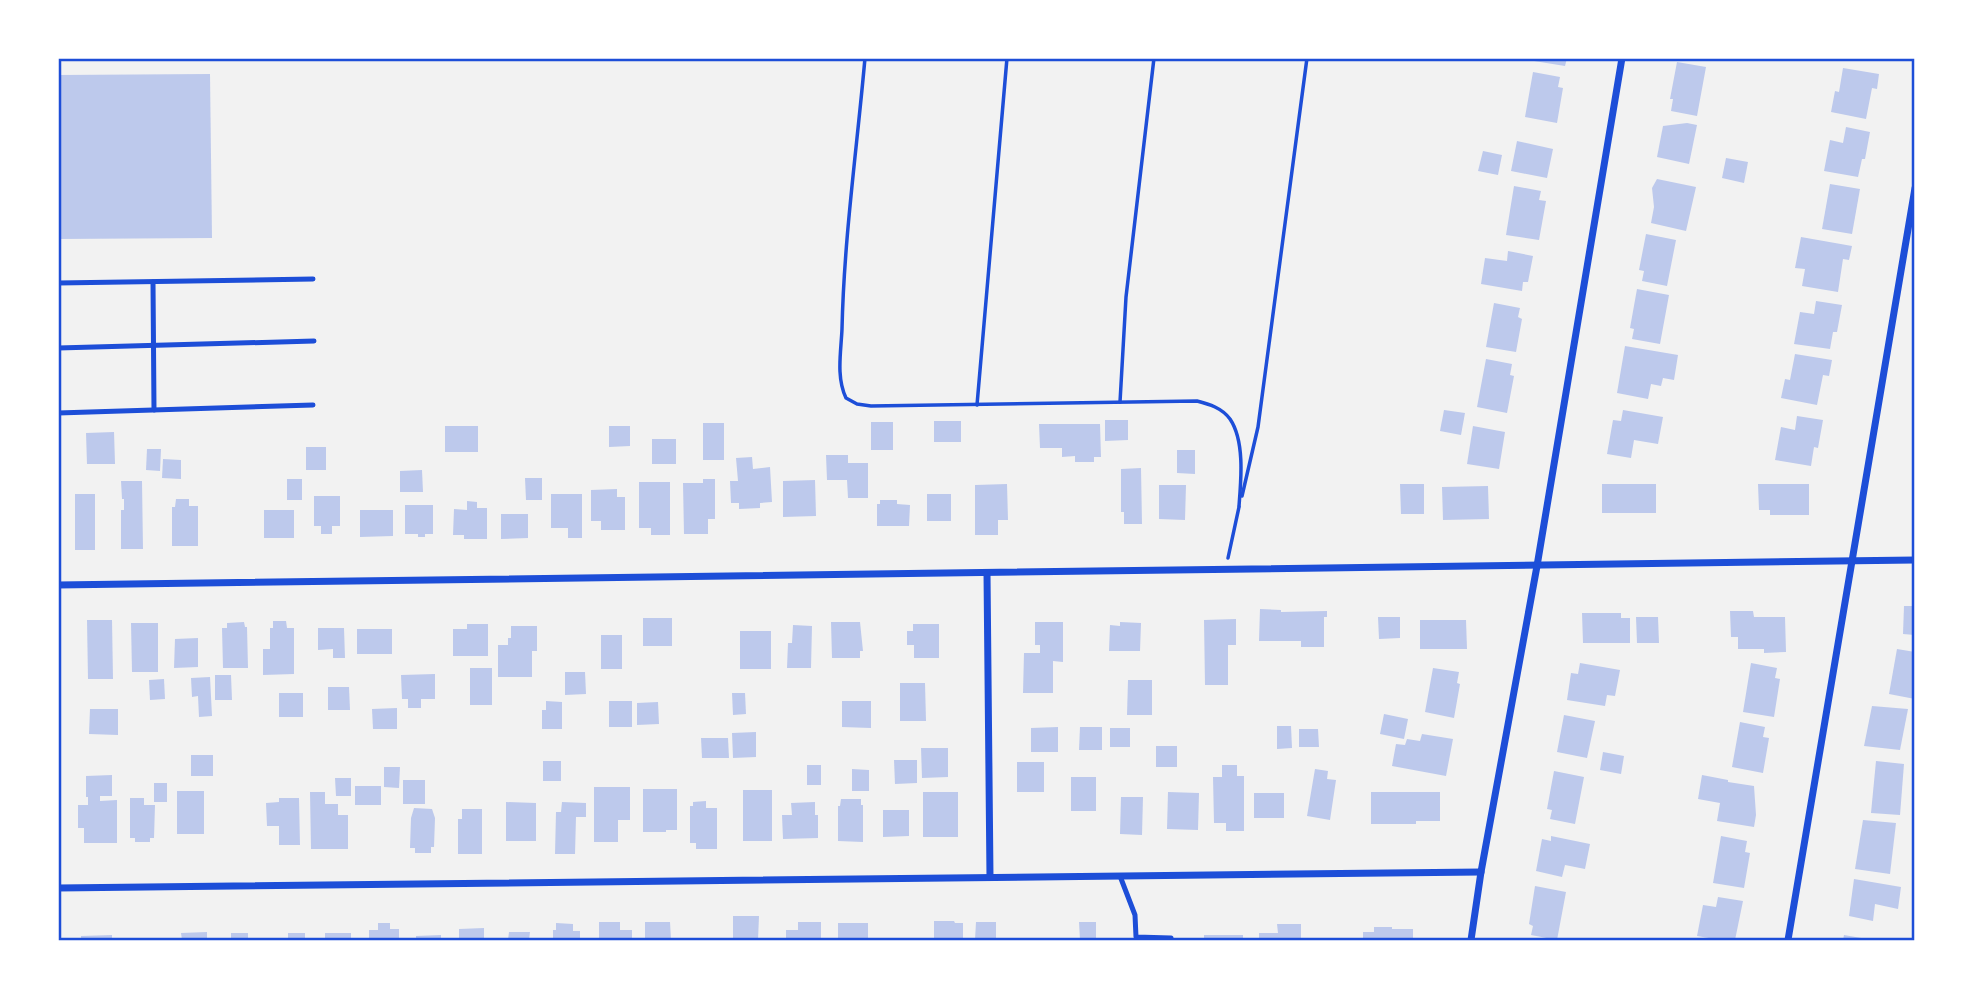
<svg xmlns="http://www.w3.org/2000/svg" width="1973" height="998" font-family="'DM Sans',sans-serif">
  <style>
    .building { fill: #bdc9ec }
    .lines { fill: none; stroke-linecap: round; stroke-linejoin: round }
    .path { stroke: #1d4ed8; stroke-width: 3.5 }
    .service { stroke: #1d4ed8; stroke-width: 5 }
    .minor { stroke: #1d4ed8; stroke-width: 7 }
    .neatline { fill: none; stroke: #1d4ed8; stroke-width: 2.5 }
  </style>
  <rect width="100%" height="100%" fill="#f2f2f2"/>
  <g class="building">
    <polygon points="1535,58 1567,58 1565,66 1534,61"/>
    <polygon points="1677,62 1706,67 1697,116 1671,111 1673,99 1670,99"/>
    <polygon points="1843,68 1879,74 1877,89 1872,88 1866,119 1831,112 1835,91 1839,92"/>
    <polygon points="1533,72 1560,77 1558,87 1563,88 1557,123 1525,117"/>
    <polygon points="210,74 212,238 58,239 58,75"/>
    <polygon points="1687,123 1697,125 1689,164 1657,157 1663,126"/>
    <polygon points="1846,127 1870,132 1865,159 1862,159 1858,177 1824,171 1830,140 1843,143"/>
    <polygon points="1517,141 1553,149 1547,178 1511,171"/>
    <polygon points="1483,151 1502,155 1498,175 1478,171"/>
    <polygon points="1726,158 1748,162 1744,183 1722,178"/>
    <polygon points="1657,179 1696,187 1686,231 1651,223 1654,207 1652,188"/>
    <polygon points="1830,184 1860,189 1852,234 1822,229"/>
    <polygon points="1514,186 1541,191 1539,200 1546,201 1539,240 1506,235"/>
    <polygon points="1646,234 1676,240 1667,286 1642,281 1644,271 1639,270"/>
    <polygon points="1801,237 1852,246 1849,260 1843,259 1838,292 1802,286 1805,269 1795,268"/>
    <polygon points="1508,251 1533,256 1528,282 1523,282 1522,291 1481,284 1485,258 1507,261"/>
    <polygon points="1637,289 1669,295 1660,344 1632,339 1634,329 1630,328"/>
    <polygon points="1816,301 1842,305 1837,332 1833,332 1830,349 1794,344 1800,312 1814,314"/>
    <polygon points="1494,303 1520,308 1518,317 1522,319 1516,352 1486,347"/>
    <polygon points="1625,346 1678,355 1674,380 1663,378 1661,386 1651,384 1648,399 1617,393"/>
    <polygon points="1795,354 1832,360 1829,376 1823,375 1817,405 1781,398 1785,379 1790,380"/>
    <polygon points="1486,359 1512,364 1510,375 1514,376 1507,413 1477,407"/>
    <polygon points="1444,410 1465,413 1461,435 1440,431"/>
    <polygon points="1623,410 1663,417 1658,444 1634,440 1631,458 1607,454 1613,420 1621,421"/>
    <polygon points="1797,416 1823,420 1818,448 1814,447 1811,466 1775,460 1781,427 1795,430"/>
    <polygon points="1105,420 1128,420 1128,440 1105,441"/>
    <rect x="934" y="421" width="27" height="21"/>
    <rect x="871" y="422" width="22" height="28"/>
    <rect x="703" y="423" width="21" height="37"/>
    <polygon points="1039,424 1100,424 1101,457 1094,457 1094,462 1075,462 1075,456 1062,457 1062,448 1040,448"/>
    <rect x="445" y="426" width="33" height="26"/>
    <polygon points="609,426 630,426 630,446 609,447"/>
    <polygon points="1473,426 1505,432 1499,469 1467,464"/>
    <polygon points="114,432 115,464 87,464 86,433"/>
    <rect x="652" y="439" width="24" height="25"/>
    <rect x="306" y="447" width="20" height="23"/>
    <polygon points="147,449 161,449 160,471 146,470"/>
    <polygon points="1177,450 1195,450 1195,474 1177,473"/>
    <polygon points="826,455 848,455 848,463 868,463 868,498 848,498 847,480 827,480"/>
    <polygon points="752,457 753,469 770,467 772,502 760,503 760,508 739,509 739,503 731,503 730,481 738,481 736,458"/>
    <polygon points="163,459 181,460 181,479 162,478"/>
    <polygon points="1141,468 1142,524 1124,524 1124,512 1121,512 1121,469"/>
    <polygon points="422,470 423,492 400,492 400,471"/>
    <polygon points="525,478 542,478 542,500 526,500"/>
    <rect x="287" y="479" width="15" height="21"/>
    <polygon points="703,479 715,479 715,519 708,519 708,534 684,534 683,483 703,483"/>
    <polygon points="815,480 816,516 783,517 783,481"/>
    <polygon points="121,481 142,481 143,549 121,549 121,510 124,510 124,499 122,499"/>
    <polygon points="639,482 670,482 670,535 651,535 651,528 639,528"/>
    <polygon points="1007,484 1008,520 998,520 998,535 975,535 975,485"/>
    <polygon points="1400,484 1424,484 1424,514 1401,514"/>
    <rect x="1602" y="484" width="54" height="29"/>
    <polygon points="1758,484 1809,484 1809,515 1770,515 1770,510 1759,510"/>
    <polygon points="1159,485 1186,485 1185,520 1159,519"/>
    <polygon points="1488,486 1489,519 1443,520 1442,487"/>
    <polygon points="617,489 617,497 625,497 625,530 601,530 601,521 591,521 591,490"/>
    <rect x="75" y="494" width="20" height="56"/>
    <polygon points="551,494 582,494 582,538 568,538 568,528 551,528"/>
    <rect x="927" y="494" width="24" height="27"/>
    <polygon points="314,496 340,496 340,526 332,526 332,534 321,534 321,526 314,526"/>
    <polygon points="176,499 189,499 189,506 198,506 198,546 172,546 172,507 175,507"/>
    <polygon points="880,500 897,500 897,504 910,505 909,526 877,526 877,504 880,504"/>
    <polygon points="467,501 477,502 477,508 487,508 487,539 464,539 464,535 453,535 454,509 467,510"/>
    <polygon points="405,505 433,505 433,534 425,534 425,537 418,537 418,534 405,534"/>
    <rect x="264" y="510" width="30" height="28"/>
    <polygon points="360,510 393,510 393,536 360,537"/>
    <polygon points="501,514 528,514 528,538 501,539"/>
    <polygon points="1904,606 1915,606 1915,635 1903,634"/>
    <polygon points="1260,609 1281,610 1281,612 1327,611 1327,617 1324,617 1324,647 1301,647 1301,641 1259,641"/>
    <polygon points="1730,611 1753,611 1754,617 1785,617 1786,652 1764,653 1764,649 1738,649 1738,637 1731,637"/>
    <polygon points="1582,613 1621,613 1621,618 1630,618 1630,643 1583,643"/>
    <polygon points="1378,617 1400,617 1400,638 1379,639"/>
    <polygon points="1636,617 1658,617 1659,643 1637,643"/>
    <rect x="643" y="618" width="29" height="28"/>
    <polygon points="1236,619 1236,645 1228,645 1228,685 1205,685 1204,620"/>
    <polygon points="87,620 112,620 113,679 88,679"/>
    <polygon points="1420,620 1466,620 1467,649 1420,649"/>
    <polygon points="273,621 286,621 287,628 294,628 294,674 263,675 263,649 270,649 270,628 273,628"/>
    <polygon points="244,622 245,627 247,627 248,668 223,668 222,628 227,628 227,623"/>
    <polygon points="831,622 860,622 863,651 860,651 860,658 832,658"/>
    <polygon points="1035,622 1063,622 1063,662 1053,661 1053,693 1023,693 1024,653 1040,653 1040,645 1035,645"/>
    <polygon points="1120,622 1141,623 1140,651 1109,651 1110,625 1120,626"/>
    <polygon points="131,623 158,623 158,672 132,672"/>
    <polygon points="467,624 488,624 488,656 453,656 453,629 467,629"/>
    <polygon points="913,624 939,624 939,658 914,658 914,645 907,645 907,631 913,631"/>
    <polygon points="793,625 812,626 811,668 787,668 788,643 792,643"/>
    <polygon points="511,626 537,626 537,651 532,651 532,677 498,677 498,645 508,645 508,638 511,638"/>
    <polygon points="318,628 344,628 345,658 333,658 333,649 318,650"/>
    <rect x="357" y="629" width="35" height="25"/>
    <rect x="740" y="631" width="31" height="38"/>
    <rect x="601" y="635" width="21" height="34"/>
    <polygon points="198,638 198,667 174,668 175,639"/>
    <polygon points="1897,649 1915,652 1915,699 1889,694"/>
    <polygon points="1580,663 1620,670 1615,696 1607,695 1605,706 1567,700 1571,673 1578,674"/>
    <polygon points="1751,663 1777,668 1775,678 1780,679 1774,717 1743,712"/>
    <rect x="470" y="668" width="22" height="37"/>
    <polygon points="1433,668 1459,672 1457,683 1460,684 1454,718 1425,712"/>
    <polygon points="565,672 585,672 586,694 565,695"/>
    <polygon points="435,674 435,699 421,699 421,708 408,708 408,699 402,699 401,675"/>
    <polygon points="215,675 231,675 232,700 215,700"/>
    <polygon points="210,677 212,716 199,717 198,696 192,697 191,678"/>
    <polygon points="164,679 165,699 150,700 149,680"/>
    <polygon points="1128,680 1152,680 1152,715 1127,715"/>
    <polygon points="900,683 925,683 926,721 900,721"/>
    <polygon points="328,687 349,687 350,710 328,710"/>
    <rect x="279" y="693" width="24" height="24"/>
    <polygon points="732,693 745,693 746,714 733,715"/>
    <polygon points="546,701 562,702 562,729 542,729 542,710 546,710"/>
    <rect x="609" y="701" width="23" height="26"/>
    <polygon points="842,701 871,701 871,728 842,727"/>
    <polygon points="658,702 659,724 637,725 637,703"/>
    <polygon points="1872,706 1908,709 1900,750 1864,746"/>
    <polygon points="397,708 397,729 373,729 372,709"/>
    <polygon points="90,709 118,709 118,735 89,734"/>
    <polygon points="1384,714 1408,719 1404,739 1380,734"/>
    <polygon points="1564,715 1595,721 1587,758 1557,752"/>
    <polygon points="1740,722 1765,727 1763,737 1769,738 1763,773 1732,767"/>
    <polygon points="1277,726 1291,726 1292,748 1277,749"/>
    <polygon points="1058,727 1058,752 1031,752 1031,728"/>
    <polygon points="1080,727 1102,727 1102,750 1079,750"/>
    <rect x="1110" y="728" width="20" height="19"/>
    <polygon points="1299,729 1318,729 1319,747 1299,747"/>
    <polygon points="756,732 756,757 733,758 732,733"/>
    <polygon points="1422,734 1453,739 1446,776 1392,766 1396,744 1405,745 1407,739 1420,741"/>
    <polygon points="701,738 728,738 729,758 702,758"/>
    <rect x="1156" y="746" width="21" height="21"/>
    <polygon points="921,748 948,748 948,777 922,778"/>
    <polygon points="1603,752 1624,756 1621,774 1600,770"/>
    <rect x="191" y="755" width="22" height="21"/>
    <polygon points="894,760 917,760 917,783 895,784"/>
    <rect x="543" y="761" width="18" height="20"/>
    <polygon points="1876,761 1904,764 1900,815 1871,813"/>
    <rect x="1017" y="762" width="27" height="30"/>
    <rect x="807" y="765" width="14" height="20"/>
    <polygon points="1222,765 1237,765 1237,776 1244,776 1244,831 1226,831 1226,823 1214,823 1213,777 1222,777"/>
    <polygon points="384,767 400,767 399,788 384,787"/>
    <polygon points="852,769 869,770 869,791 852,791"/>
    <polygon points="1315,769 1328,771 1327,779 1336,780 1330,820 1307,816"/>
    <polygon points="1554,771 1584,777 1575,824 1550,819 1552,810 1547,809"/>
    <polygon points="112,775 112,796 100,796 100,801 117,800 117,843 84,843 84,828 78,828 78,805 88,805 88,797 86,797 86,776"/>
    <polygon points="1702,775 1728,780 1728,782 1754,786 1756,815 1754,827 1717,821 1720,803 1698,799"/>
    <rect x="1071" y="777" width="25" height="34"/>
    <polygon points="335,778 351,778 351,796 336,796"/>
    <rect x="403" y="780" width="22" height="24"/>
    <rect x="154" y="783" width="13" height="19"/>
    <rect x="355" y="786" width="26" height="19"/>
    <polygon points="594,787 630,787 630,820 618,820 618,842 594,842"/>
    <polygon points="643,789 677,789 677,830 666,830 666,832 643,832"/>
    <rect x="743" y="790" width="29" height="51"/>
    <rect x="177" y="791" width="27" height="43"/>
    <polygon points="310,792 325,792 325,804 338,804 338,815 348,815 348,849 311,849"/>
    <rect x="923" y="792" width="35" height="45"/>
    <polygon points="1168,792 1199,793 1198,830 1167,829"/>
    <polygon points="1371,792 1440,792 1440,821 1416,821 1416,824 1371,824"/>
    <rect x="1254" y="793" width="30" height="25"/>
    <polygon points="1121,797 1143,797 1142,835 1120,834"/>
    <polygon points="130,798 144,798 144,805 155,805 154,838 150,838 150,842 135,842 135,838 130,838"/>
    <polygon points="279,798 299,798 300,845 279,845 279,826 267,826 266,803 279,802"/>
    <polygon points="841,799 861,799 861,805 863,805 863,842 838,841 838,806 840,806"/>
    <polygon points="706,801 706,808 717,808 717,849 696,849 696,843 690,843 690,806 693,806 693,802"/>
    <polygon points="506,802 536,803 536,841 506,841"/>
    <polygon points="562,802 586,803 586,817 576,817 575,854 555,854 556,812 561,812"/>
    <polygon points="815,802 815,815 818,815 818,838 783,839 782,815 792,815 791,803"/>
    <polygon points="414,808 432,809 435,818 434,847 431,847 431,853 415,853 415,848 410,848 411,818"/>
    <polygon points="462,809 482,809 482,854 458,854 458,819 462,819"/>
    <polygon points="883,810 909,810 909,836 883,837"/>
    <polygon points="1863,820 1896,823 1890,874 1855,869"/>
    <polygon points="1551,836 1590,844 1585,869 1565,865 1562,877 1536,871 1542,839 1551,841"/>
    <polygon points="1721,836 1747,841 1745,852 1750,853 1744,888 1713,883"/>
    <polygon points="1854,879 1901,887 1898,909 1875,904 1873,921 1849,916"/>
    <polygon points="1535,886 1566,892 1557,940 1531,935 1533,926 1529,924"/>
    <polygon points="1718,897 1743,901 1735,940 1721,940 1697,936 1703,905 1716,907"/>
    <polygon points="733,916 759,916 758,940 733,940"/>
    <polygon points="934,921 954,921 955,923 963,923 963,940 934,940"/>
    <polygon points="599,922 620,922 620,930 632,930 632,940 599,940"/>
    <polygon points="645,922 670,922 671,940 645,940"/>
    <polygon points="798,922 821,922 821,940 786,940 786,930 798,930"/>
    <polygon points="976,922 996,922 996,940 975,940"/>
    <polygon points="1079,922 1096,922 1096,940 1080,940"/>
    <polygon points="378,923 390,923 390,929 399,929 399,940 369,940 369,930 378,930"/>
    <polygon points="556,923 573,924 573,931 580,931 580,940 553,940 553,930 556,930"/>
    <rect x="838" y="923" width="30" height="17"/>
    <polygon points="1277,924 1301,924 1301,940 1259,940 1259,933 1278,933"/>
    <polygon points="1374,927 1392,927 1392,929 1413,929 1413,940 1363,940 1363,932 1374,932"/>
    <polygon points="484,928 484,940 459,940 459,929"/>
    <polygon points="207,932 207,940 182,940 181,933"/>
    <polygon points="509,932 530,932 529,940 508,940"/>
    <rect x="231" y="933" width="17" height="7"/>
    <rect x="288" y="933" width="17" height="7"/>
    <rect x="325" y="933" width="26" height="7"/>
    <polygon points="112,935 112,940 81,940 81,936"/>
    <polygon points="441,935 441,940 416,940 416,936"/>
    <rect x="1204" y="935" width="39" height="5"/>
    <polygon points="1844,935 1867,939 1867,940 1843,940"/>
  </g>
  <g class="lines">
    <g class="path">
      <path d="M865 58C857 148 844 238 842 329 841 352 836 377 846 398L857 404 871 406 1197 401C1209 404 1222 408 1230 419 1245 441 1241 481 1239 506"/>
      <polyline points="1120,402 1126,297 1154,58"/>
      <polyline points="977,405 1007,58"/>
      <polyline points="1242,496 1258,427 1307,58"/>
      <polyline points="1228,558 1239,507"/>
    </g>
    <g class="service">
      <polyline points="153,282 154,410"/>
      <polyline points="58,283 313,279"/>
      <polyline points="58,348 314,341"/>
      <polyline points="58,413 313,405"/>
      <polyline points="1120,876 1135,915 1136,937 1171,938"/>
    </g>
    <g class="minor">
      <polyline points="987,573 990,877"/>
      <polyline points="58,585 1915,560"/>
      <polyline points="58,888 1481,872"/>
      <polyline points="1471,940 1481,872 1537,566 1622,58"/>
      <polyline points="1788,940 1915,188"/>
    </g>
  </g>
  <rect width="1973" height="998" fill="none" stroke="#ffffff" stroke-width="119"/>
  <rect x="60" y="60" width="1853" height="879" class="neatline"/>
</svg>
